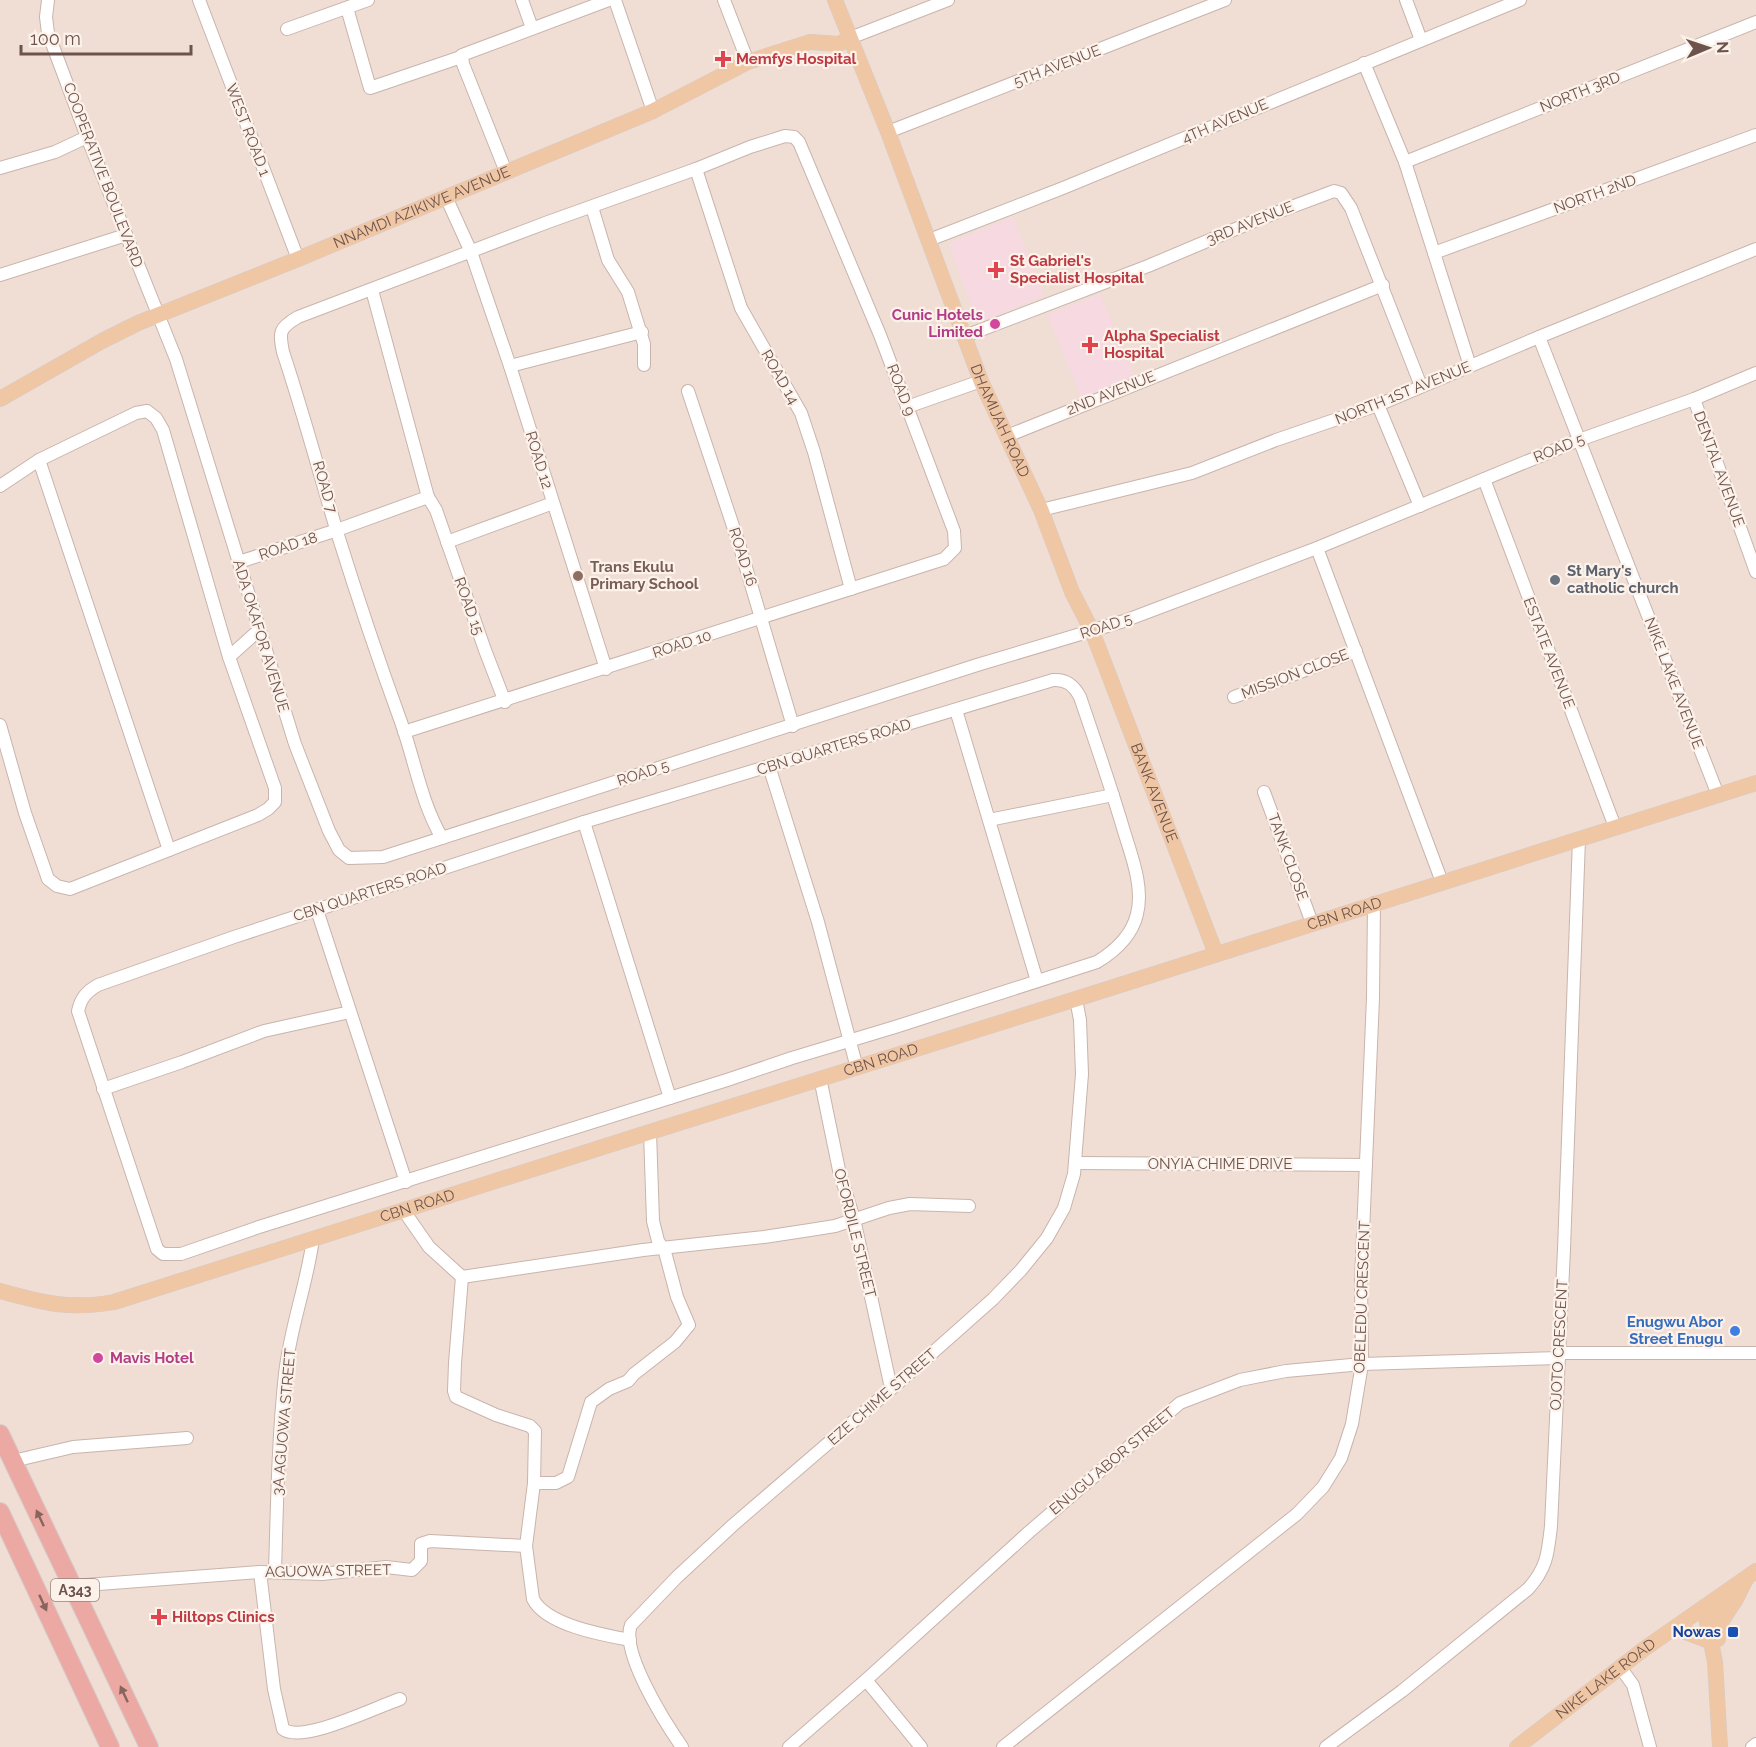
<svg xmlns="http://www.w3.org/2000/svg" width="1756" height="1747" font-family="Raleway,sans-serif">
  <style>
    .residential { fill: #f0ded4 }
    .medical { fill: #f6d9e1 }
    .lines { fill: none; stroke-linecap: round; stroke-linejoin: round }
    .minor-casing { stroke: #c8b4ac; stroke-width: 14 }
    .major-casing { stroke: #d4cbca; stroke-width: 16 }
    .highway-casing { stroke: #d4cbca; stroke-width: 20 }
    .minor { stroke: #fff; stroke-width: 12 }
    .major { stroke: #f0c7a5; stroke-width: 15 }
    .highway { stroke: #eca9a3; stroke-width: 18 }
    .oneway { fill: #87645e }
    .health-dot { fill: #e0444e; stroke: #fcf2ea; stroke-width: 2 }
    .hotel-dot { fill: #d1479c; stroke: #fcf2ea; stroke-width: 2 }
    .education-dot { fill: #8d6e63; stroke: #fcf2ea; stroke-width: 2 }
    .worship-dot { fill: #6b7280; stroke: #fcf2ea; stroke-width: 2 }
    .shop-dot { fill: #3f7fe0; stroke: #fcf2ea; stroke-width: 2 }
    .transit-dot { fill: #1a4fb4; stroke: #fcf2ea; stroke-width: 2 }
    .labels { text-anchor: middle; stroke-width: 4.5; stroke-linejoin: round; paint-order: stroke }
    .shield { fill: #fcf2ea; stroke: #99837c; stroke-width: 1.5 }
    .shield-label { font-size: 14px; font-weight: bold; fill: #6e534d }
    .health-label { font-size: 15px; font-weight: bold; fill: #be3a42; stroke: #fcf2ea; text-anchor: start }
    .street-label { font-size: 15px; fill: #6e534d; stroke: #fcf2ea }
    .hotel-label { font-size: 15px; font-weight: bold; fill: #b23c85; stroke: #fcf2ea; text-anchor: end }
    .education-label { font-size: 15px; font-weight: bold; fill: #785e54; stroke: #fcf2ea; text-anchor: start }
    .worship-label { font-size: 15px; font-weight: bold; fill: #5b616d; stroke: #fcf2ea; text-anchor: start }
    .shop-label { font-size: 15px; font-weight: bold; fill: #366cbe; stroke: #fcf2ea; text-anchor: end }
    .transit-label { font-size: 15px; font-weight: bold; fill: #164399; stroke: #fcf2ea; text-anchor: end }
  </style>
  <rect width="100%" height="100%" fill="#f9ede5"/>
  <rect class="residential" x="0" y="0" width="1756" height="1747"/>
  <g class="medical">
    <polygon points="1013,217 1044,296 978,323 948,243"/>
    <polygon points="1100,294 1134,374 1082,400 1047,315"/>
  </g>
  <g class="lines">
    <g class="minor-casing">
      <g id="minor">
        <polyline points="48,0 46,17 48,33 87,137 176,359 295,744 329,831 339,850 349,858 383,857 977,665 1124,621 1317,548 1579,440 1694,399 1756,373"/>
        <polyline points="199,0 298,259"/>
        <polyline points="522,0 532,28"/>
        <polyline points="615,0 653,111"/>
        <polyline points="724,0 748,62"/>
        <polyline points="1406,0 1421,40"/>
        <polyline points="347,8 370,88 461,57"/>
        <polyline points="287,29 368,0"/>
        <polyline points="850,38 948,0"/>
        <polyline points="1364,63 1405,162 1470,366"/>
        <polyline points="888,132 1225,0"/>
        <polyline points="1405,162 1756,22"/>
        <polyline points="0,168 55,152 87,137"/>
        <polyline points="696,169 741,308 801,413 814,452 851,589"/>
        <polyline points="506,172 463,64 462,55 609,0"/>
        <polyline points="446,197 471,252 510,366 606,669"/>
        <polyline points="592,207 608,260 628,292 644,344 644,365"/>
        <polyline points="929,240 1063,188 1520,0"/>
        <polyline points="1434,253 1756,135"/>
        <polyline points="0,275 126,235"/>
        <polyline points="372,290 428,497 436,510 485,650 505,702"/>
        <polyline points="965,336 1148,266 1257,220 1334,191 1341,193 1351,208 1421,386"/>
        <polyline points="1539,337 1718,795"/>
        <polyline points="510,366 642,332"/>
        <polyline points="688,391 739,544 793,726"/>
        <polyline points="1694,399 1756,572"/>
        <polyline points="1378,405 1420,506"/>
        <polyline points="907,407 981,381"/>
        <polyline points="1007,436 1383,285"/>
        <polyline points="39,460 169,850"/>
        <polyline points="1484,479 1615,827"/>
        <polyline points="0,486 39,460 136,413 147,411 156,418 163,430 229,657 275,788 275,802 268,809 258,815 70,889 57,886 48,879 25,813 0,725"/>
        <polyline points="1041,510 1192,473 1276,440 1378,405 1539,337 1756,249"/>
        <polyline points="447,542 553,503"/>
        <polyline points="1317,548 1442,882"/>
        <polyline points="239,562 337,530 428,497"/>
        <polyline points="229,657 259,630"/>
        <path d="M1053 680C1066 679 1074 685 1080 697 1095 741 1110 784 1123 828 1131 855 1144 886 1137 914 1132 936 1115 951 1097 962L895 1027 792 1058 727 1080 259 1227 181 1254H163L157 1249 78 1011C81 998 86 992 98 985L234 937 584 822Z"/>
        <polyline points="1234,697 1356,651"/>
        <polyline points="956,710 1037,981"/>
        <path d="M404 732 944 559 955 548 954 531 880 335 799 142 794 137 785 136 750 147 696 169 548 222 298 317C279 328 279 332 283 352 303 412 319 472 337 532 357 596 378 659 401 722 415 761 421 802 442 838"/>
        <polyline points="769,766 818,922 857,1068"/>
        <polyline points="1264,792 1312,923"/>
        <polyline points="989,820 1113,795"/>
        <polyline points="584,822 670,1098"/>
        <polyline points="317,910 406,1182"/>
        <polyline points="820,1078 839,1170 854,1219 891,1388"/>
        <polyline points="103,1089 182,1062 264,1031 350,1012"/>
        <polyline points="1075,1163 1366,1165"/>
        <polyline points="404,1211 429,1247 462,1277"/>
        <polyline points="462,1277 643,1250 764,1237 810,1230 835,1226 889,1208 910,1204 969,1206"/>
        <path d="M462 1277 455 1363 454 1391 456 1397 496 1415 530 1426 535 1431 534 1483 526 1546 533 1599C546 1625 603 1635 630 1640"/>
        <polyline points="1559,1353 1756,1353"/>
        <polyline points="13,1461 73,1447 187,1438"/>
        <polyline points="534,1483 556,1483 568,1477 591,1402 609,1389 628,1381 634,1374 675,1342 689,1325 677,1297 665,1252 658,1241 653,1221 650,1132"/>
        <path d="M275 1571C277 1506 278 1439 285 1374 290 1328 307 1284 313 1239"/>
        <path d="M260 1572 274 1689 283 1729C302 1744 376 1707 400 1699"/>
        <polyline points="72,1586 260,1572 322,1574 386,1567 412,1570 421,1561 421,1544 430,1541 526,1546"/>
        <polyline points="1620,1667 1633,1685 1650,1747"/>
        <polyline points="866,1680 921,1747"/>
        <path d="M682 1747C666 1724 620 1652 631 1625L677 1577 733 1525 912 1371 993 1299 1021 1270 1047 1238 1064 1208 1074 1174 1082 1074 1080 1020 1076 999"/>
        <polyline points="789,1747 866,1680 1029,1532 1180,1403 1240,1380 1286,1371 1362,1364 1559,1358"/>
        <polyline points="1003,1747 1297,1514 1323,1487 1341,1458 1352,1424 1362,1364 1361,1280 1373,998 1374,903"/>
        <path d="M1326 1747 1402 1691 1528 1589C1547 1568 1548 1553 1551 1526L1564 1249 1579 839"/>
        <polyline points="1752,1747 1756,1744"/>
      </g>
    </g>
    <g class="major-casing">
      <g id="major">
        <path id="s1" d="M835 0 888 132 981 381 1041 510 1072 592 1092 631 1216 954"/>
        <path id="s2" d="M0 399 102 341 138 323 298 259 653 111 748 62 810 42 839 44 850 38"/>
        <path id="s3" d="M0 1291C43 1303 70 1310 114 1302L650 1132 1076 999 1756 783"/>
        <polyline points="1715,1600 1718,1639"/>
        <polyline points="1704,1608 1715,1662 1720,1747"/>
        <polyline points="1675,1628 1709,1641"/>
        <polyline points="1717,1628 1736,1599 1746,1579"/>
        <path id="s4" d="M1517 1747 1644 1649 1756 1571"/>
      </g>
    </g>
    <g class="highway-casing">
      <g id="highway">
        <polyline points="0,1434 149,1747"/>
        <polyline points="0,1512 110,1747"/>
      </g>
    </g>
    <use href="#minor" class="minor"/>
    <use href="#major" class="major"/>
    <use href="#highway" class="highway"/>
  </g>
  <defs><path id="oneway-solid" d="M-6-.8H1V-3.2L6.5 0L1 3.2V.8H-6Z" transform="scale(1.5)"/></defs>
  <g class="oneway">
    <use href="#oneway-solid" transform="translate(40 1518) rotate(-115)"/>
    <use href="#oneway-solid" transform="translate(43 1603) rotate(65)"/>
    <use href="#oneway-solid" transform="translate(124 1694) rotate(-115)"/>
  </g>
  <g class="health-dot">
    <path d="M720 50h6v6h6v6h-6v6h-6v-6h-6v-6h6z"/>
    <path d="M993 261h6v6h6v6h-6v6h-6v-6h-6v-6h6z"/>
    <path d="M1087 336h6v6h6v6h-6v6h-6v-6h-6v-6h6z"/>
    <path d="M156 1608h6v6h6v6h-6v6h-6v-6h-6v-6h6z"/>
  </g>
  <g class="hotel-dot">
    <circle cx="995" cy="324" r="6"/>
    <circle cx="98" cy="1358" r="6"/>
  </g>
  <circle class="education-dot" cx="578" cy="576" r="6"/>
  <circle class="worship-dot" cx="1555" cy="580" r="6"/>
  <circle class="shop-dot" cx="1735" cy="1331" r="6"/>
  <rect class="transit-dot" x="1727" y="1626" width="12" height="12" rx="3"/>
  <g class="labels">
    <rect class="shield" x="51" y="1579" width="48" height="22" rx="4.5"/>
    <g class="shield-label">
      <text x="75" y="1595">A343</text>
    </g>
    <g class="health-label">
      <text x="736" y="64">Memfys Hospital</text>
      <text x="1010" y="266">St Gabriel's<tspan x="1010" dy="17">Specialist Hospital</tspan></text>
      <text x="1104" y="341">Alpha Specialist<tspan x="1104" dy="17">Hospital</tspan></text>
      <text x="172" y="1622">Hiltops Clinics</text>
    </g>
    <g class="street-label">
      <text transform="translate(1057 66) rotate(-21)" y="5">5TH AVENUE</text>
      <text transform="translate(1580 92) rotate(-22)" y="5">NORTH 3RD</text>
      <text transform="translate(1225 121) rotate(-23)" y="5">4TH AVENUE</text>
      <text transform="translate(248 130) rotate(69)" y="5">WEST ROAD 1</text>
      <text transform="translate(103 175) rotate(69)" y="5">COOPERATIVE BOULEVARD</text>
      <text transform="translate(1595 194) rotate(-20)" y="5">NORTH 2ND</text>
      <text dy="5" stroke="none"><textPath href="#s2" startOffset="464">NNAMDI AZIKIWE AVENUE</textPath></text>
      <text transform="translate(1250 223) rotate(-22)" y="5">3RD AVENUE</text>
      <text transform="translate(780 377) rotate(60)" y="5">ROAD 14</text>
      <text transform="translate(901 390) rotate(69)" y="5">ROAD 9</text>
      <text transform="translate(1111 393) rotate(-22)" y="5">2ND AVENUE</text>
      <text transform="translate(1403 393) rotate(-22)" y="5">NORTH 1ST AVENUE</text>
      <text dy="5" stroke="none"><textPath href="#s1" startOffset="452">DHAMIJAH ROAD</textPath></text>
      <text transform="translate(1559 448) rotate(-22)" y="5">ROAD 5</text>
      <text transform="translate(539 460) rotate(73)" y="5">ROAD 12</text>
      <text transform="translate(1719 469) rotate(70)" y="5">DENTAL AVENUE</text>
      <text transform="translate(325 487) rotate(74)" y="5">ROAD 7</text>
      <text transform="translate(288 546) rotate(-18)" y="5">ROAD 18</text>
      <text transform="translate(743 557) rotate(72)" y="5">ROAD 16</text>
      <text transform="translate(469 606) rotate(70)" y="5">ROAD 15</text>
      <text transform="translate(1106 626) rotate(-18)" y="5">ROAD 5</text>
      <text transform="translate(261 636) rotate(73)" y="5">ADA OKAFOR AVENUE</text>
      <text transform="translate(682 644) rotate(-18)" y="5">ROAD 10</text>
      <text transform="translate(1549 653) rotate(69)" y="5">ESTATE AVENUE</text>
      <text transform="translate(1295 674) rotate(-21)" y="5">MISSION CLOSE</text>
      <text transform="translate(1674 683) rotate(69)" y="5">NIKE LAKE AVENUE</text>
      <text transform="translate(834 747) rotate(-17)" y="5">CBN QUARTERS ROAD</text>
      <text transform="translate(643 773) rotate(-18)" y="5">ROAD 5</text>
      <text dy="5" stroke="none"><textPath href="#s1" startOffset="855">BANK AVENUE</textPath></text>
      <text transform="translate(1288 857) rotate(70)" y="5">TANK CLOSE</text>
      <text transform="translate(370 892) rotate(-18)" y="5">CBN QUARTERS ROAD</text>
      <text dy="5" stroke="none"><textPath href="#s3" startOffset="1406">CBN ROAD</textPath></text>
      <text dy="5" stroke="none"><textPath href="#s3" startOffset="920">CBN ROAD</textPath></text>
      <text x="1220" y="1169">ONYIA CHIME DRIVE</text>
      <text dy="5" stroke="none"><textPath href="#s3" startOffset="434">CBN ROAD</textPath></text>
      <text transform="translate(855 1233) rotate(76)" y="5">OFORDILE STREET</text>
      <text transform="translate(1362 1297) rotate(-88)" y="5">OBELEDU CRESCENT</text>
      <text transform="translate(1559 1345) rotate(-87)" y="5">OJOTO CRESCENT</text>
      <text transform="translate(882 1397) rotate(-41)" y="5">EZE CHIME STREET</text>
      <text transform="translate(284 1422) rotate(-85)" y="5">3A AGUOWA STREET</text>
      <text transform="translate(1112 1461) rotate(-40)" y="5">ENUGU ABOR STREET</text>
      <text transform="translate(328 1571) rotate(-1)" y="5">AGUOWA STREET</text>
      <text dy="5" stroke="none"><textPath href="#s4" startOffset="112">NIKE LAKE ROAD</textPath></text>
    </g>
    <g class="hotel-label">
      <text x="983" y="320">Cunic Hotels<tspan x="983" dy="17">Limited</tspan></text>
      <text x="110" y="1363" text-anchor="start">Mavis Hotel</text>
    </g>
    <g class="education-label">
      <text x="590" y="572">Trans Ekulu<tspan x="590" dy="17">Primary School</tspan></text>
    </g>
    <g class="worship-label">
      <text x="1567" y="576">St Mary's<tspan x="1567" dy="17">catholic church</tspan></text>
    </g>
    <g class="shop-label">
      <text x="1723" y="1327">Enugwu Abor<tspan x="1723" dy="17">Street Enugu</tspan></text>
    </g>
    <g class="transit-label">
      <text x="1721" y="1637">Nowas</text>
    </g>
  </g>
  <g transform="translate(1708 48) rotate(88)" stroke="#fcf2ea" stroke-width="4.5" paint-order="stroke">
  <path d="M0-4.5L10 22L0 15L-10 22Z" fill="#6e534d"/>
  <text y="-9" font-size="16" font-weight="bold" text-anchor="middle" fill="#6e534d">N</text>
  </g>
  <path d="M21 45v9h170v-9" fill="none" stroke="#6e534d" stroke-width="3"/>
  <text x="30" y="45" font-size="18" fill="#6e534d" stroke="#fcf2ea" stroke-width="4.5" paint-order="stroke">100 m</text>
</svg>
